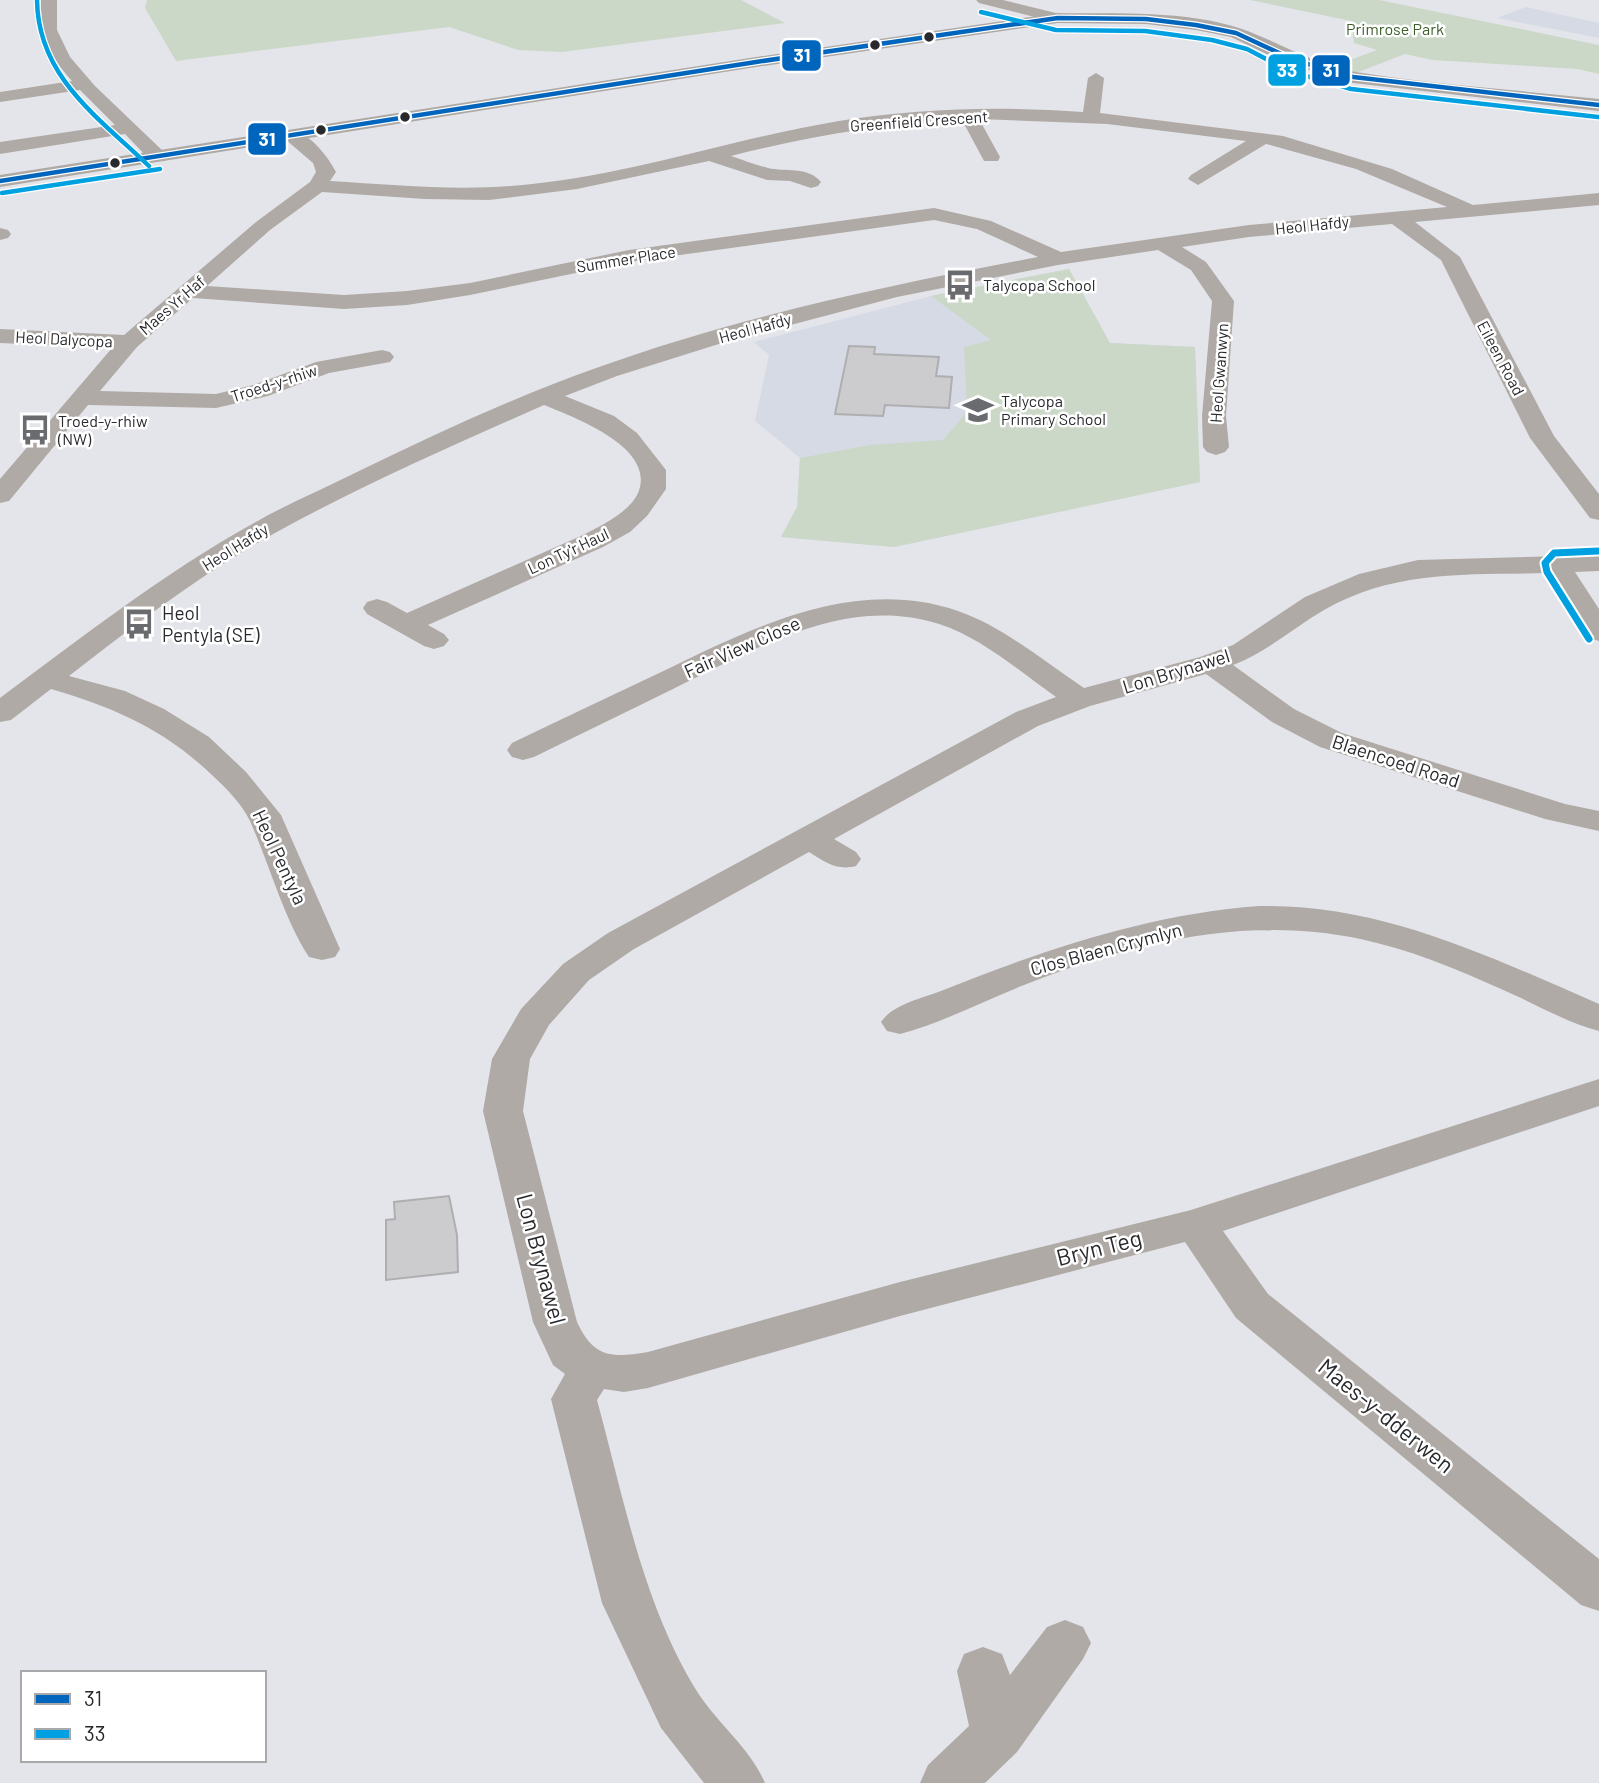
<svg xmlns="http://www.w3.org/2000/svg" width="1599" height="1783" font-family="Barlow,sans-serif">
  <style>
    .built { fill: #d5dae4 }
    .green { fill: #cbd8c8 }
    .building { fill: #cccbce; stroke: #afaeb1; stroke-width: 2 }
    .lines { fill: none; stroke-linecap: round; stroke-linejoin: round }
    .street { fill: #b0aaa6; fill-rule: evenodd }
    .secondary { fill: #aea9a4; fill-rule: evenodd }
    .bus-1-casing { stroke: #fff; stroke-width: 7 }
    .bus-2-far1-casing { stroke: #fff; stroke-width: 7 }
    .bus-2-casing { stroke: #fff; stroke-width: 11 }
    .bus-1 { stroke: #0065bd; stroke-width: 4.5 }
    .bus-2-far1 { stroke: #00a0e1; stroke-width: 4.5 }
    .bus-2 { stroke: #00a0e1; stroke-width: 7 }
    .bus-dot { fill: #28292d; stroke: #fff; stroke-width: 2.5 }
    .labels { text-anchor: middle; stroke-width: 5; stroke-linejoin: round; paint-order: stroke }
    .far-park-label { font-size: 16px; fill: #3c5f2a; stroke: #fff }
    .far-street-label { font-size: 16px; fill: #28292d; stroke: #fff }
    .far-poi-label { font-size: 16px; fill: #28292d; stroke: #fff; text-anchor: start }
    .poi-label { font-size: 19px; fill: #28292d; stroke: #fff; text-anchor: start }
    .street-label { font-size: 19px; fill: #28292d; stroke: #fff }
    .near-street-label { font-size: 23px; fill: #28292d; stroke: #fff }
    .line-badge { stroke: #fff; stroke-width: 2.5 }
    .badge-label { font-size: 19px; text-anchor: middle; font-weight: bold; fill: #fff }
  </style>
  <rect width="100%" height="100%" fill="#e4e5ea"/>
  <g class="built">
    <polygon points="1526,7 1599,23 1599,38 1497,18"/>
    <polygon points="1069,269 1110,343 1195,347 1200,482 894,547 781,537 797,507 800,458 755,421 769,355 754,342 931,296"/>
  </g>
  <g class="green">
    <polygon points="147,0 741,0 785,23 562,52 518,50 449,27 176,61 145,8"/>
    <polygon points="1250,0 1379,0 1599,45 1599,74 1577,69 1432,60 1405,54 1356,73 1331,67 1377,50 1354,43 1351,21"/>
    <polygon points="1069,269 1110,343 1195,347 1200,482 894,547 781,537 797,507 800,458 870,445 943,440 967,412 964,347 991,340 931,296"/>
  </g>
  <g class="building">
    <polygon points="849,346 875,347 874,354 939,357 936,376 952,377 949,408 885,405 883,416 835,414"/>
    <polygon points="449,1196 457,1235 458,1272 386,1280 386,1220 395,1219 394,1202"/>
  </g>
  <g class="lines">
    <g class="street">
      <path d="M41 0H57V30L70 57 95 86 165 153 167 157 165 161H151L125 134 0 154V142L115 125 80 90 0 102V92L72 81C51 57 36 33 41 0Z"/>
      <polygon points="976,0 1003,0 1064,15 1066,18 1058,23 979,3"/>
      <path d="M1096 73 1104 78 1100 113 1283 136 1392 169 1473 205 1599 193V205L1415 222 1460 257 1554 436 1599 494V520L1590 518 1530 438 1441 260 1392 224 1249 237 1182 247 1206 262 1234 301 1226 416 1229 447 1225 452 1216 455 1207 452 1203 447 1202 416 1212 301 1191 270 1158 250 1058 265 897 297 722 343 617 376 565 396 614 416 637 433 666 470V489L647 516 630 532 603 547 428 625 444 634 449 640 444 646 434 649 424 646 367 614 363 608 367 602 377 599 387 602 407 613 583 535C602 525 635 510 640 487 650 445 573 417 544 405 454 445 362 485 275 533 202 573 135 625 69 676L125 691 164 709 209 737 246 772 281 815 340 949 335 957 322 960 309 957C284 919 269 863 250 821 242 804 226 788 213 776 164 729 115 708 51 689L11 720 0 722V698C82 637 164 573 254 523 287 504 323 489 357 472 436 434 516 396 599 367 741 316 890 285 1038 257L977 229 934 220 629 262 470 295 407 305 344 309 193 298 137 347 100 391 216 394 253 385 316 362 382 350 390 352 394 357 390 362 329 373 268 396 216 408 88 405 9 501 0 503V479L112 348 0 343V329L124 335 256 222 310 182 316 172 313 163 285 139 282 135 285 131C305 126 328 156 336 172L330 181C398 185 464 192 532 184 637 173 735 138 839 121 920 108 1001 106 1083 112L1088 78ZM979 119 1107 124 1246 141 1191 175 1188 179 1198 185 1266 144 1270 145 1356 169 1447 207 1249 225 1061 252 991 221 934 208 629 250 470 283 407 291 344 295 207 286 270 230 322 192 425 199 489 200 577 189 709 161 767 180 790 181 811 188 818 186 821 182C808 166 785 172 768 168 756 165 743 160 731 156 807 137 883 123 962 120L984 161H998L1000 157Z"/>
      <polygon points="0,228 8,230 11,234 8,238 0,240"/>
      <path d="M1599 555V571L1575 572 1599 609V641L1589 638 1548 573C1469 575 1395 569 1324 610 1293 628 1267 652 1233 665L1294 709 1342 733 1565 804 1599 811V831L1545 819 1320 747 1272 722 1206 674 1090 706 1038 726 834 839 856 852 861 859 856 866C837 871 825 862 809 852L634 949 589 980 549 1025 530 1059 523 1111 577 1322C594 1358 611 1358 648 1352L900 1282 1191 1210 1599 1079V1106L1223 1231 1268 1294 1599 1559V1611L1581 1605 1236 1318 1185 1242 900 1316 648 1388 624 1392 604 1389 597 1400C624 1499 643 1605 698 1693 719 1725 750 1748 765 1783H704L661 1728 602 1603 551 1399 565 1374 553 1365 533 1322 483 1111 492 1059 521 1009 563 964 608 933 1016 712 1056 697C1019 671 982 638 939 624 846 594 753 650 673 689 627 712 580 734 534 757L523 760 512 757 507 750 512 743C559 720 607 698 655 675 748 630 852 575 958 611 1004 627 1043 661 1084 688L1200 657 1233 645 1305 597 1359 574 1418 560Z"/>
      <path d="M1259 906C1380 903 1491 957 1599 1004V1031C1572 1024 1546 1010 1521 998 1474 977 1427 955 1377 943 1256 912 1137 941 1024 985 983 1001 942 1023 900 1034L887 1031 881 1022C892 1005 922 998 941 991 1043 950 1149 914 1259 906Z"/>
      <polygon points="1065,1620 1083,1627 1091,1643 1083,1659 1017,1752 985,1783 920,1783 928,1765 969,1726 957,1671 964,1654 983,1647 1002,1654 1010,1675 1047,1627"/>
    </g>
    <path class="secondary" d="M1058 13C1116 14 1187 10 1242 29 1281 43 1315 65 1356 72 1436 85 1519 90 1599 99V111L1353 83 1288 64 1231 37 1196 30 1146 24 1058 23 756 67 0 187V175L756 57Z"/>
    <g class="bus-1-casing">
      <polyline id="bus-1" points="0,181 756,62 1058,18 1146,19 1196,25 1236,33 1294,60 1353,77 1599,105"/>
    </g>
    <g class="bus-2-far1-casing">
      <g id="bus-2-far1">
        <path d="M37 0C38 77 98 117 149 166"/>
        <polyline points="981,12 1056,30 1145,31 1212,40 1247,49 1289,71 1351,89 1598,117"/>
        <polyline points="2,193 160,169"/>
      </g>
    </g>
    <g class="bus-2-casing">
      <polyline id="bus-2" points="1589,639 1547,572 1545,563 1554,553 1598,551"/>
    </g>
    <use href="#bus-1" class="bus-1"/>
    <use href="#bus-2-far1" class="bus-2-far1"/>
    <use href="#bus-2" class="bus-2"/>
  </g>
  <defs>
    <g id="bus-bare" transform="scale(2.415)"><path d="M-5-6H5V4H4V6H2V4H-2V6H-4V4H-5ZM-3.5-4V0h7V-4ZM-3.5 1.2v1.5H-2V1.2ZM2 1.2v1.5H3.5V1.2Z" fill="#6a6b6f" stroke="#fff" stroke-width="2.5" paint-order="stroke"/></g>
    <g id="school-bare" transform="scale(2.415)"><path d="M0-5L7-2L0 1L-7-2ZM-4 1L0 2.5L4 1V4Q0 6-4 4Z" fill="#6a6b6f" stroke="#fff" stroke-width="2.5" paint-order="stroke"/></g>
  </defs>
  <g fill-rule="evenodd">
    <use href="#bus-bare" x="960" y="285"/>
    <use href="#school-bare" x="978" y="410"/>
    <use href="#bus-bare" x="35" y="430"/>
    <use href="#bus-bare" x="139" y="624"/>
  </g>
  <g class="bus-dot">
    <circle cx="929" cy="37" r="6"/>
    <circle cx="875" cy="45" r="6"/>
    <circle cx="405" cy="117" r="6"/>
    <circle cx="321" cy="130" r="6"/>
    <circle cx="115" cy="163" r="6"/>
  </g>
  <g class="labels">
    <g class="far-park-label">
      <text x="1395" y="35">Primrose Park</text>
    </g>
    <g class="far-street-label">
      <text transform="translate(919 121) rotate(-4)" y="6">Greenfield Crescent</text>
      <text transform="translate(1312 225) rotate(-6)" y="6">Heol Hafdy</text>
      <text transform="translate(626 259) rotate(-9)" y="6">Summer Place</text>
      <text transform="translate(172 305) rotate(-41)" y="6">Maes Yr Haf</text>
      <text transform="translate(755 328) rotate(-15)" y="6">Heol Hafdy</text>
      <text transform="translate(64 339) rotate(3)" y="6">Heol Dalycopa</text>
      <text transform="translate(1501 358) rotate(62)" y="6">Eileen Road</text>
      <text transform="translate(1219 373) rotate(-86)" y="6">Heol Gwanwyn</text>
      <text transform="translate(274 383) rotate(-18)" y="6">Troed-y-rhiw</text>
      <text transform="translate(235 547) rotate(-32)" y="6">Heol Hafdy</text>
      <text transform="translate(568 551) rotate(-25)" y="6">Lon Ty'r Haul</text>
    </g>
    <g class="far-poi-label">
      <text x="983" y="291">Talycopa School</text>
      <text x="1001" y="407">Talycopa<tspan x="1001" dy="18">Primary School</tspan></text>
      <text x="58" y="427">Troed-y-rhiw<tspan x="58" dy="18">(NW)</tspan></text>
    </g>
    <g class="poi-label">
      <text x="162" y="620">Heol<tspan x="162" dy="22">Pentyla (SE)</tspan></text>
    </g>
    <g class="street-label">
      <text transform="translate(742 647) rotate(-24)" y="7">Fair View Close</text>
      <text transform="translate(1176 671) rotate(-17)" y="7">Lon Brynawel</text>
      <text transform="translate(1396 761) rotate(18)" y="7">Blaencoed Road</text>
      <text transform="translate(280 857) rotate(65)" y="7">Heol Pentyla</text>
      <text transform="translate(1106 949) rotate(-15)" y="7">Clos Blaen Crymlyn</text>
    </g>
    <g class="near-street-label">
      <text transform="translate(1099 1248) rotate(-14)" y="8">Bryn Teg</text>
      <text transform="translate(541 1259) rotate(75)" y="8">Lon Brynawel</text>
      <text transform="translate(1386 1416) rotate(39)" y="8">Maes-y-dderwen</text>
    </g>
  </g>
  <g class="line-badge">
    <rect x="781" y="39" width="41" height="33" rx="7" fill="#0065bd"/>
    <rect x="1267" y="53" width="40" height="34" rx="7" fill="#00a0e1"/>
    <rect x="1311" y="54" width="40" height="33" rx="7" fill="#0065bd"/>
    <rect x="247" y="122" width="40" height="34" rx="7" fill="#0065bd"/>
  </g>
  <g class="badge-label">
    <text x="802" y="62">31</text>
    <text x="1287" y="77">33</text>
    <text x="1331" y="77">31</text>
    <text x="267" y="146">31</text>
  </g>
  <rect x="21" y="1671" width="245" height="91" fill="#ffffff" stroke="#a9a9ab" stroke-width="2"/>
  <rect x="35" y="1694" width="35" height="10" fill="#0065bd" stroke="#a9a9ab" stroke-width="2"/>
  <text x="84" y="1706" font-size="21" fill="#28292d">31</text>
  <rect x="35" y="1729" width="35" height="10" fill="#00a0e1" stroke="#a9a9ab" stroke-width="2"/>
  <text x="84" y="1741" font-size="21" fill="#28292d">33</text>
</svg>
